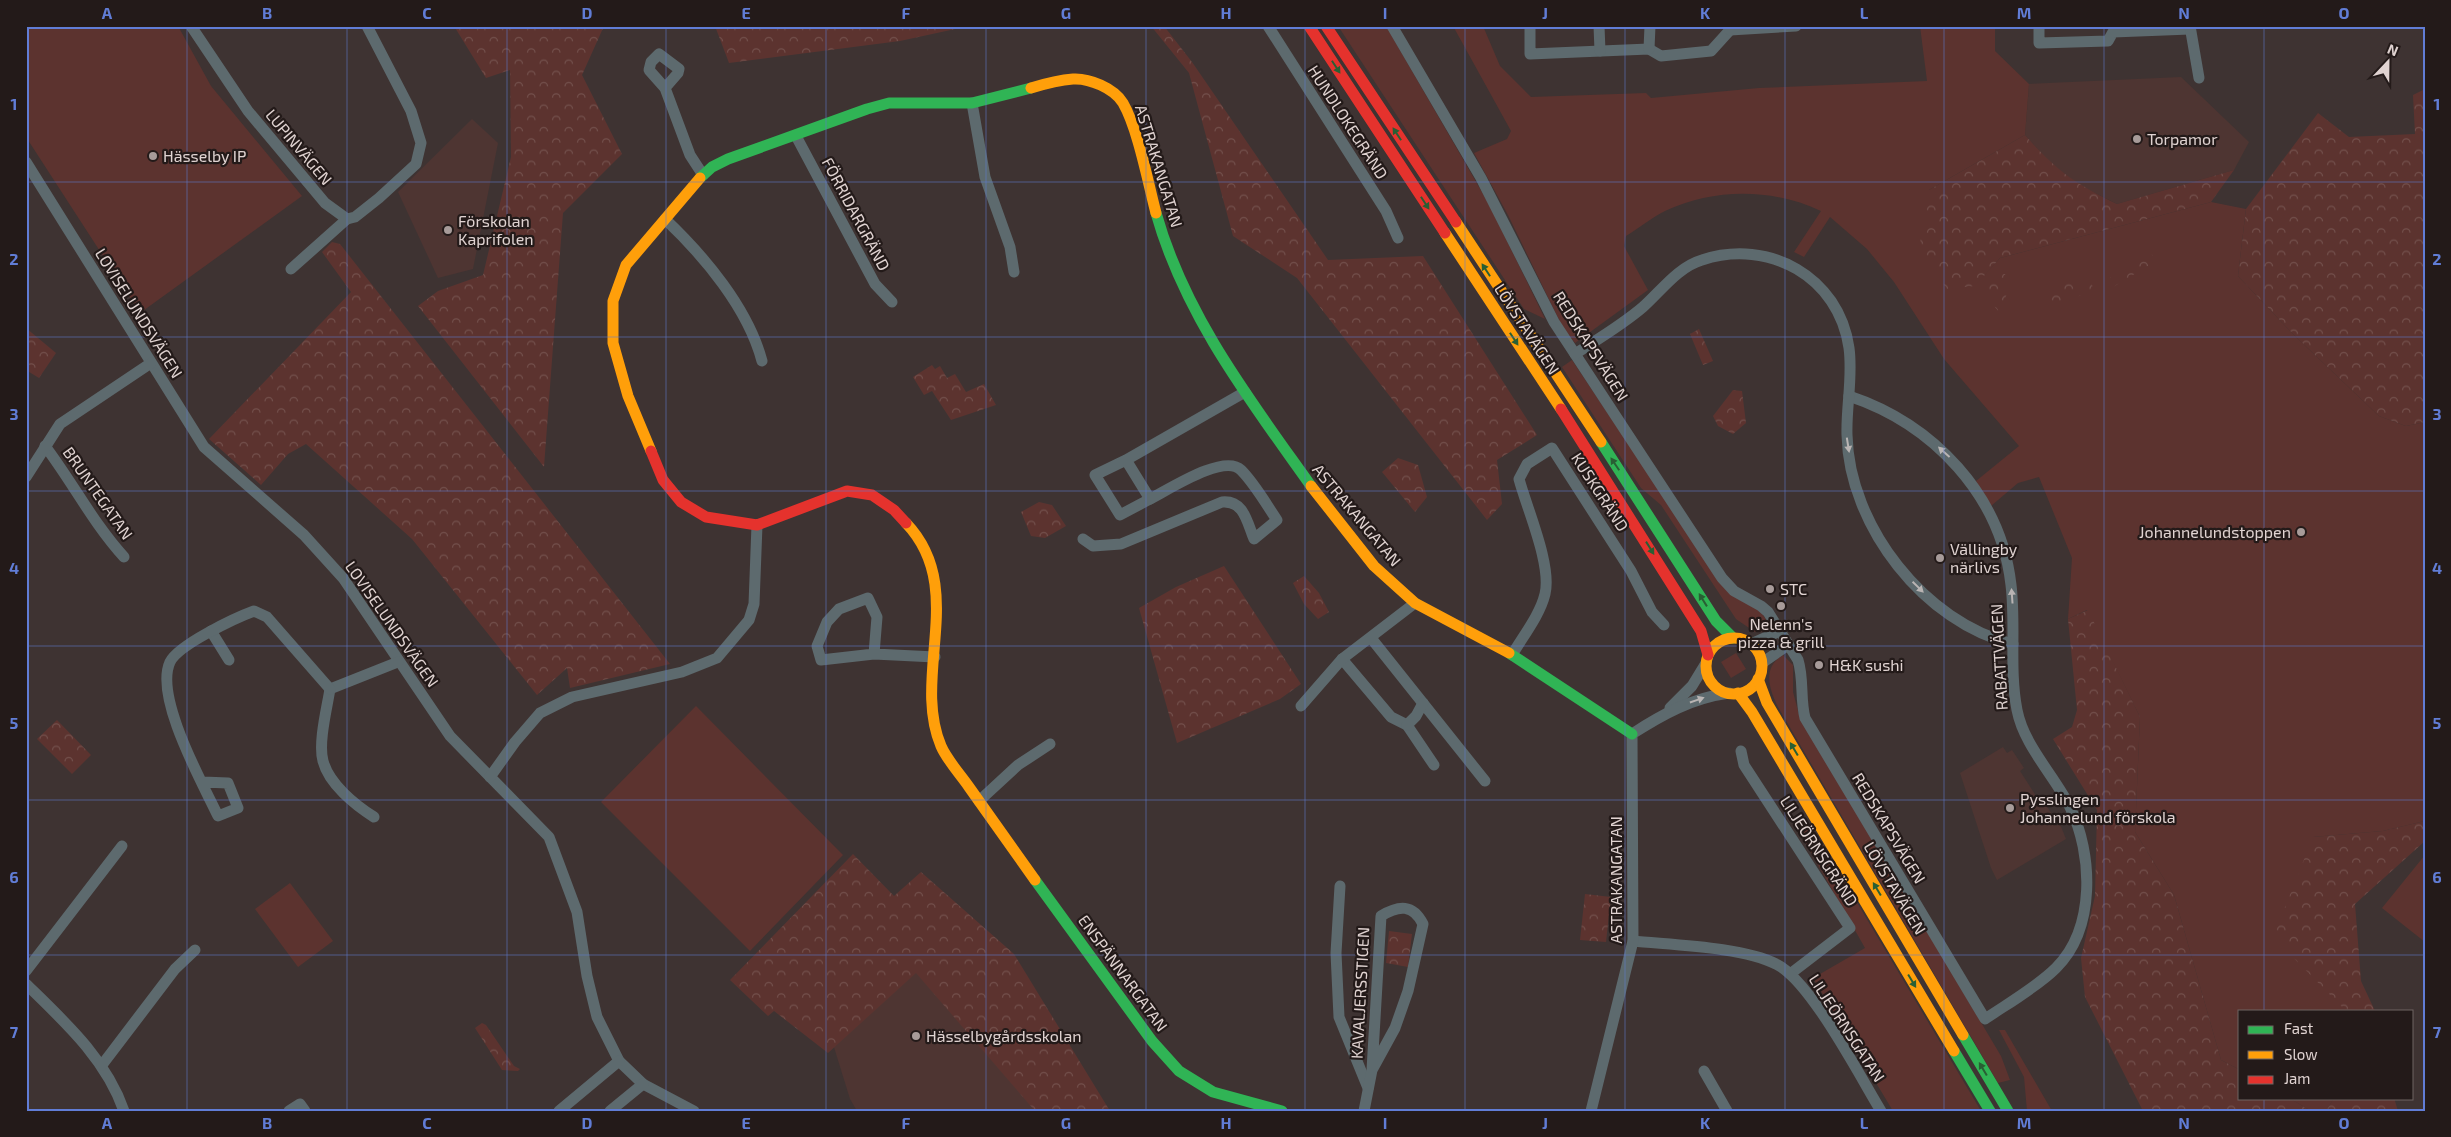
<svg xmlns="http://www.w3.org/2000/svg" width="2451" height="1137" font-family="'Exo 2',sans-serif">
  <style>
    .built { fill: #4e3532 }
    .grass { fill: #5c332f }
    .forest { fill: url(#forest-crowns) }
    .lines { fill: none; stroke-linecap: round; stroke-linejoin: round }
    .street { stroke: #5d6a6e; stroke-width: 11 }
    .fast { stroke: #30b455; stroke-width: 11 }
    .slow { stroke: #ff9f0a; stroke-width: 11 }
    .jam { stroke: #e5322d; stroke-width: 11 }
    .oneway { fill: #295f34 }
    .oneway2 { fill: #b9b4b3 }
    .grid { fill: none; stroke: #617dd6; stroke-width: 1; stroke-opacity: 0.55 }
    .poi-dot { fill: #a79b99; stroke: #231a19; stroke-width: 2 }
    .labels { text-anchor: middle; stroke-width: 4.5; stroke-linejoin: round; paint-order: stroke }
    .street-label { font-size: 16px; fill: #e0d3d1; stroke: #231a19 }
    .poi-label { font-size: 16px; fill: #e0d3d1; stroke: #231a19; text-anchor: start }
    .neatline { fill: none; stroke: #617dd6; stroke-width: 2 }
    .grid-label { font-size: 16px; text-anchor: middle; font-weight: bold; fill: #617dd6 }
  </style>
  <defs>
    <pattern id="forest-crowns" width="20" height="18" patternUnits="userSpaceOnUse" patternTransform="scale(1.25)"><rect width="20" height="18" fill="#5c332f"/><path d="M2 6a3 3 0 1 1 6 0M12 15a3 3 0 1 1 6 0" fill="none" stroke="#73504c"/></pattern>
  </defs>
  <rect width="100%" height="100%" fill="#3e3332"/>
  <g class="built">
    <polygon points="2181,77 2249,142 2234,170 2117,204 2079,185 2050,163 2025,135 2029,84"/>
    <polygon points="472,119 498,143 473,269 438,278 398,192"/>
    <polygon points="2003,747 2007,753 2012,750 2024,768 2020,771 2038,799 2041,797 2053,816 2056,826 2060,824 2066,839 1997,880 1991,868 1960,773"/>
    <polygon points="923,953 1055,1111 857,1111 850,1099 833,1044"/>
  </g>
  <g class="grass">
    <polygon points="26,26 178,26 211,86 302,196 140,313 26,137"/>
    <polygon points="1338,26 1386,26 1490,206 1545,319 1524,309"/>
    <path d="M1453 26H1483L1500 66 1531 97 1646 93 1651 98 1759 88 1927 81 1920 26H1995V51L2029 84 2025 135 1929 190 1975 285 2000 258 2211 202 2246 209 2238 276 2293 334 2379 416 2406 426 2425 422V821L2383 831 2313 837 2344 1007 2346 1011H2240V1070L2221 1060 2174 895 2135 832 2140 717 2087 610 2068 619 2072 558 2039 477 2018 483 1991 506 1976 481 2019 446 1944 359 1894 282 1867 249 1830 217 1804 257 1794 252 1821 211C1772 188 1714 188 1665 211 1651 218 1639 228 1626 236L1624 246 1648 290 1575 343 1562 326 1508 215 1474 153 1507 139 1511 131Z"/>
    <polygon points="1572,360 1725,589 1761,612 1767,621 1765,631 1755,632 1736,619 1661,505 1641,488 1562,367"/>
    <polygon points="1736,653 1746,669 1731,678 1721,662"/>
    <path d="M1783 655 1793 665V692L1800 718 2001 1056 2010 1080 1998 1083 1778 707C1769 689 1762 667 1783 655Z"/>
    <polygon points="696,706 843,855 750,951 601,802"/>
    <polygon points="1802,822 1818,837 1981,1111 1893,1111 1813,978 1865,948 1796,826"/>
    <polygon points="2425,855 2425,942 2382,908"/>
    <polygon points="290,883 333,941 298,967 255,909"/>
    <polygon points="1999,1030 2005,1030 2052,1111 2027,1111 2024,1077"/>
    <polygon points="2289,1098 2334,1098 2326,1111 2311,1111"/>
  </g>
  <g class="forest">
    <polygon points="454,26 604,26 582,75 622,154 563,213 544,467 418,306 438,291 483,275 511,157 510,70 486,78"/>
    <polygon points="715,26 969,26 900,41 729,63"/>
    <polygon points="1151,26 1164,26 1192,62 1328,260 1423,256 1537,435 1497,460 1502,504 1487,520 1297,278 1233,236 1189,73"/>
    <polygon points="2425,89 2425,422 2406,426 2379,416 2293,334 2238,276 2246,209 2318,113 2349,137 2415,134 2413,95"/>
    <path d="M2025 135C2057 171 2074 183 2117 204L2234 170 2211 202 2000 258 1975 286 1947 289 1919 249 1929 190Z"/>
    <polygon points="332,242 340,244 670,664 570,688 567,668 537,695 412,539 306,444 288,454 261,485 209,439 351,292 322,252"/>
    <polygon points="2151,253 2156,261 2105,292 2100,284"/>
    <polygon points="2005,274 2010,285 2000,313 1980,289 1990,275"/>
    <polygon points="2089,279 2094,289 2050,309 2043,300 2060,282"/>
    <polygon points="26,328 56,353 39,378 26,370"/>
    <polygon points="1699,329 1713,361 1703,365 1690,334"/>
    <polygon points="932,365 935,369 940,366 947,378 955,374 966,392 984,384 996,405 951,420 932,391 924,395 913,377"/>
    <polygon points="1733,390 1742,391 1746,423 1733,434 1718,426 1713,416"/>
    <polygon points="1398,458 1418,465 1427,497 1415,512 1382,472"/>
    <polygon points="1039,502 1052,505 1066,526 1045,538 1031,536 1021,512"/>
    <polygon points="1224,566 1301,684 1280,699 1177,743 1139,608 1176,587"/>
    <polygon points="1304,576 1319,593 1329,612 1318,619 1304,604 1293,583"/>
    <polygon points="2088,610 2140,717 2135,832 2174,895 2221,1060 2240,1070 2240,1098 2289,1098 2311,1111 2143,1111 2085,997 2081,958 2095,896 2097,810 2053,739 2072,727 2077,710 2068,619"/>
    <polygon points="57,720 91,755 72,774 37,739"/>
    <polygon points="2425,821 2425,841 2355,904 2361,981 2375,1011 2346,1011 2273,937 2313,837 2383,831"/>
    <polygon points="853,854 894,896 921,872 1014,954 1110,1111 1035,1111 916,973 828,1053 774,1011 768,1016 730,980"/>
    <polygon points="1585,894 1611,897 1606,942 1580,940"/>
    <polygon points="1389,931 1412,934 1408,967 1386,963"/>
    <polygon points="482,1023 486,1025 514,1066 520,1069 518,1071 502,1070 475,1028"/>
    <polygon points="2334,1098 2394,1098 2398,1111 2326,1111"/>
  </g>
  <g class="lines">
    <g class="street">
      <polyline points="191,26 248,111 325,203 347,219"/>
      <polyline points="1268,26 1386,211 1398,238"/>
      <path d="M1392 26 1481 178 1554 322 1722 578 1734 591 1761 606 1768 612 1798 660C1804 679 1800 699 1805 718L1985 1019C2007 1004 2037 987 2056 968 2096 928 2093 854 2070 807 2054 775 2024 746 2017 710 2009 669 2016 626 2011 585 2001 495 1933 424 1849 396"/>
      <polyline points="1530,26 1530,54 1649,49 1661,56 1711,51 1730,30"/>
      <polyline points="1599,26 1600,51"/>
      <polyline points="2039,26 2039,43 2108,41 2113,32 2190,29"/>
      <polyline points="2190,26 2199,78"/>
      <polyline points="1730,30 1796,26"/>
      <polyline points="1649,49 1650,26"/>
      <polyline points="665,88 678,73 679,69 659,54 651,62 649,70 665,88 690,155 703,175"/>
      <polyline points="972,103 985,177 1010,247 1014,272"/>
      <polyline points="796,136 875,284 892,302"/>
      <polyline points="26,162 204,447 304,535 343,578 450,736 549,837 577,912 587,976 597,1017 619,1061 643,1084 694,1111"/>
      <path d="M665 219C704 256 748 308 762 361"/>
      <polyline points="291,269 347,219 355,217 379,198 416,164 421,143 411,111 367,26"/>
      <path d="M1575 354C1598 339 1622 325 1643 307 1661 291 1678 267 1702 260 1769 238 1839 277 1849 348 1853 377 1846 407 1847 435 1849 526 1925 623 2013 644"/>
      <path d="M45 446C73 483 93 523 124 557"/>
      <polyline points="1126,460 1150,499 1120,515 1095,475 1126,460 1245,392"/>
      <polyline points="26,477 60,424 151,363"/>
      <path d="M1083 539 1093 546 1121 544 1222 502C1244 500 1247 522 1254 539L1277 520C1266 504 1255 484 1241 470 1224 453 1168 490 1150 499"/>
      <polyline points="211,631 229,660"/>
      <polyline points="1371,638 1485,781"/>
      <polyline points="1751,644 1780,631"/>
      <polyline points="874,654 821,660 817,646 827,622 839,609 868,598 877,617 874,654 935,657"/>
      <path d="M1512 655C1523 636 1540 615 1545 594 1552 565 1527 509 1519 479L1527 464 1552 448 1631 571 1652 612 1664 625"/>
      <polyline points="1342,659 1391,717 1407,725 1434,765"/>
      <polyline points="1762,663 1788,645"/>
      <path d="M330 689C327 708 318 743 323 761 329 784 355 805 374 817"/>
      <polyline points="330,689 398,662"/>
      <polyline points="1301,706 1342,659 1415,603"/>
      <polyline points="1670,708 1692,686 1706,663"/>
      <polyline points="1407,725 1416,716 1423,703"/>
      <polyline points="1741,751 1744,765 1850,928 1790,974"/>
      <polyline points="490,777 515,742 540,713 572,697 682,672 717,658 749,620 754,604 757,525"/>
      <path d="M203 782 228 783 238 808 218 816C202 782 154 697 170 662 178 645 235 618 254 611L267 617 330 689"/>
      <polyline points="979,801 1018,765 1050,744"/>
      <polyline points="1340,886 1336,953 1339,1017 1368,1088"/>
      <path d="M1633 941C1672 945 1743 947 1776 964 1810 980 1859 1075 1881 1111"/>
      <polyline points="26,971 122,846"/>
      <path d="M26 984C65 1022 106 1059 124 1111"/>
      <polyline points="102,1065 175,969 195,950"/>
      <polyline points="1704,1071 1727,1111"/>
      <polyline points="289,1111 300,1104 305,1111"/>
      <polyline points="559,1111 619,1061"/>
      <polyline points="610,1111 643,1084"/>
      <path d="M1364 1111 1372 1070 1395 1028 1408 991 1423 924C1413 904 1399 905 1381 916L1372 1070"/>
      <path d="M1591 1111 1633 941 1632 734C1663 714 1692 698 1729 693"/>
    </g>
    <g class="fast">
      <polyline points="700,178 712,167 728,159 867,109 889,103 972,103 1031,88"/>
      <path d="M1156 213C1185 316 1250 400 1311 486"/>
      <polyline points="1601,442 1716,621 1733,638"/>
      <polyline points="1509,653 1632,734"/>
      <polyline points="1035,880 1152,1041 1179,1071 1213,1092 1282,1111"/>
      <polyline points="1963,1035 2008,1111"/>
      <polyline points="1954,1051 1990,1111"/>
    </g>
    <g class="slow">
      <path d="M1031 88C1044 84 1059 80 1073 79 1089 78 1114 88 1123 103 1138 129 1148 183 1156 213"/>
      <polyline points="1456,222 1601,442"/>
      <polyline points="1445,233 1561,409"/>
      <polyline points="651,451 628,396 613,343 613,301 626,265 700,178"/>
      <polyline points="1311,486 1374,566 1415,603 1509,653"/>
      <path d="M906 523C968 588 911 675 941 746 947 760 960 774 969 787 991 818 1013 849 1035 880"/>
      <circle cx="1734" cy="666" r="28"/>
      <polyline points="1758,679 1767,703 1963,1035"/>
      <polyline points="1738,693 1752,712 1954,1051"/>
    </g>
    <g class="jam">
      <polyline points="1309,26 1445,233"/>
      <polyline points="1326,26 1456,222"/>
      <polyline points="1561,409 1701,631 1708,655"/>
      <polyline points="651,451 663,480 681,502 706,517 757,525 847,491 872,495 894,510 906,523"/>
    </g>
  </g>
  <defs><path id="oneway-solid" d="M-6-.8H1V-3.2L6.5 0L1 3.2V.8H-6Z" transform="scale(1.25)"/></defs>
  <g class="oneway">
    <use href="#oneway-solid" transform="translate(1336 67) rotate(57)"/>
    <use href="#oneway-solid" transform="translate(1397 134) rotate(-123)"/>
    <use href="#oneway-solid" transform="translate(1425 203) rotate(57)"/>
    <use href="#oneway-solid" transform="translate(1486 270) rotate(-123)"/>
    <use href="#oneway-solid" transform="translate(1514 339) rotate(57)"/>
    <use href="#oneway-solid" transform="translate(1615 464) rotate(-124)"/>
    <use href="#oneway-solid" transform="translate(1650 548) rotate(58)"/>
    <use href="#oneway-solid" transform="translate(1703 600) rotate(-122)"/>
    <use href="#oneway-solid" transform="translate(1794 749) rotate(-121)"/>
    <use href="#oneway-solid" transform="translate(1877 889) rotate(-121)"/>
    <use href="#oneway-solid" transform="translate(1912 981) rotate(59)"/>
    <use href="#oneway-solid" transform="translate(1983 1069) rotate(-121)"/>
  </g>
  <g class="oneway2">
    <use href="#oneway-solid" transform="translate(1848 445) rotate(81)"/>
    <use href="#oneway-solid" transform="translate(1944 452) rotate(-138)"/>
    <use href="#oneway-solid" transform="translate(1918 587) rotate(44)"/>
    <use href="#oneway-solid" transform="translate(2012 596) rotate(-94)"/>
    <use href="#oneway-solid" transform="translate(1697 700) rotate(-19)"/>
  </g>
  <path class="grid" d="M187 26V1111M347 26V1111M507 26V1111M666 26V1111M826 26V1111M986 26V1111M1146 26V1111M1305 26V1111M1465 26V1111M1625 26V1111M1785 26V1111M1944 26V1111M2104 26V1111M2264 26V1011M26 182H2425M26 337H2425M26 491H2425M26 646H2425M26 800H2425M26 955H2425M2264 1098V1111"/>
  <g class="poi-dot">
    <circle cx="2137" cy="139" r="5"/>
    <circle cx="153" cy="156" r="5"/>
    <circle cx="448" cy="230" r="5"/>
    <circle cx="2301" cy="532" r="5"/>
    <circle cx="1940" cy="558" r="5"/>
    <circle cx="1770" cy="589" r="5"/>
    <circle cx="1781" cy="606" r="5"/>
    <circle cx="1819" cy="665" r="5"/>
    <circle cx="2010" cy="808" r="5"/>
    <circle cx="916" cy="1036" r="5"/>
  </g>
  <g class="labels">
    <g class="street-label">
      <text transform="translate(1348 122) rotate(57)" y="6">HUNDLOKEGRÄND</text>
      <text transform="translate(299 147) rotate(50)" y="6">LUPINVÄGEN</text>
      <text transform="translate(1159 166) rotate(73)" y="6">ASTRAKANGATAN</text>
      <text transform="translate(856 214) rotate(62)" y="6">FÖRRIDARGRÄND</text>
      <text transform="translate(139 313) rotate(58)" y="6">LOVISELUNDSVÄGEN</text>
      <text transform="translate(1527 329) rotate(57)" y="6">LÖVSTAVÄGEN</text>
      <text transform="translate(1591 346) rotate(58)" y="6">REDSKAPSVÄGEN</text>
      <text transform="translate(1600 492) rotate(57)" y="6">KUSKGRÄND</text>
      <text transform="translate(98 493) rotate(55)" y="6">BRUNTEGATAN</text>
      <text transform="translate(1357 515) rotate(50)" y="6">ASTRAKANGATAN</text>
      <text transform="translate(392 624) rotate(55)" y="6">LOVISELUNDSVÄGEN</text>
      <text transform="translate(1999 657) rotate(-93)" y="6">RABATTVÄGEN</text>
      <text transform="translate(1889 828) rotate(59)" y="6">REDSKAPSVÄGEN</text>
      <text transform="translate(1819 851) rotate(57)" y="6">LILJEÖRNSGRÄND</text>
      <text transform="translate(1616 880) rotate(-90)" y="6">ASTRAKANGATAN</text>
      <text transform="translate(1895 888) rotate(59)" y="6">LÖVSTAVÄGEN</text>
      <text transform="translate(1123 973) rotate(54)" y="6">ENSPÄNNARGATAN</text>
      <text transform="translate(1360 993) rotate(-87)" y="6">KAVALJERSSTIGEN</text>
      <text transform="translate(1847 1028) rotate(57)" y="6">LILJEÖRNSGATAN</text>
    </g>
    <g class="poi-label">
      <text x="2147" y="145">Torpamor</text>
      <text x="163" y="162">Hässelby IP</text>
      <text x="458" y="227">Förskolan<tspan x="458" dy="18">Kaprifolen</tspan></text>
      <text x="2291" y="538" text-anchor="end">Johannelundstoppen</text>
      <text x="1950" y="555">Vällingby<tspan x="1950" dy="18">närlivs</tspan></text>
      <text x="1780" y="595">STC</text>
      <text x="1781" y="630" text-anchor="middle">Nelenn's<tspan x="1781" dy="18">pizza &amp; grill</tspan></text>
      <text x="1829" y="671">H&amp;K sushi</text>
      <text x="2020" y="805">Pysslingen<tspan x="2020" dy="18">Johannelund förskola</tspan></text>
      <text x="926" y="1042">Hässelbygårdsskolan</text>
    </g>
  </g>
  <rect width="2451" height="1137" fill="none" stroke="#231a19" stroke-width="55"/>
  <rect x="2238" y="1010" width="175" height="90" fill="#231a19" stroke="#6f6463"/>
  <rect x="2248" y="1026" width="25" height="8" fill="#30b455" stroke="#6f6463"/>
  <text x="2284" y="1034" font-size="15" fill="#e0d3d1">Fast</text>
  <rect x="2248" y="1051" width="25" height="8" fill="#ff9f0a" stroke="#6f6463"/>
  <text x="2284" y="1060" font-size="15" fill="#e0d3d1">Slow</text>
  <rect x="2248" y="1076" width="25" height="8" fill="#e5322d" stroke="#6f6463"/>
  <text x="2284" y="1084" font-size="15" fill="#e0d3d1">Jam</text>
  <g transform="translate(2388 62) rotate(22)" stroke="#231a19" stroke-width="4" paint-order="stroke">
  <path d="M0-4L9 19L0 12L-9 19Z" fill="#e0d3d1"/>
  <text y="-8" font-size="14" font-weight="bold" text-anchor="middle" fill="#e0d3d1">N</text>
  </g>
  <rect x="28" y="28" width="2396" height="1082" class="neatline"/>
  <g class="grid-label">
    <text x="107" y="19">A</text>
    <text x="267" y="19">B</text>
    <text x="427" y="19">C</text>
    <text x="587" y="19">D</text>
    <text x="746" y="19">E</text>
    <text x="906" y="19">F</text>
    <text x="1066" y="19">G</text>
    <text x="1226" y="19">H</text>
    <text x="1385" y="19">I</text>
    <text x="1545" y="19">J</text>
    <text x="1705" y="19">K</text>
    <text x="1864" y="19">L</text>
    <text x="2024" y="19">M</text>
    <text x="2184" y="19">N</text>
    <text x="2344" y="19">O</text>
    <text x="14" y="110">1</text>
    <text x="2437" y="110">1</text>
    <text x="14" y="265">2</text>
    <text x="2437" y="265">2</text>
    <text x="14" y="420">3</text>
    <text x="2437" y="420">3</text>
    <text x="14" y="574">4</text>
    <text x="2437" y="574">4</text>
    <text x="14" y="729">5</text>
    <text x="2437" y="729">5</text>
    <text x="14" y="883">6</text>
    <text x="2437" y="883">6</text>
    <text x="14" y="1038">7</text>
    <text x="2437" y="1038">7</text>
    <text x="107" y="1129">A</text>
    <text x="267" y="1129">B</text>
    <text x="427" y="1129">C</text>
    <text x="587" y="1129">D</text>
    <text x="746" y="1129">E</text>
    <text x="906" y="1129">F</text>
    <text x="1066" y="1129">G</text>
    <text x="1226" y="1129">H</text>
    <text x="1385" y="1129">I</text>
    <text x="1545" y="1129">J</text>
    <text x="1705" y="1129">K</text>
    <text x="1864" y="1129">L</text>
    <text x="2024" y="1129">M</text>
    <text x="2184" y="1129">N</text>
    <text x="2344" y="1129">O</text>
  </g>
</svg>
